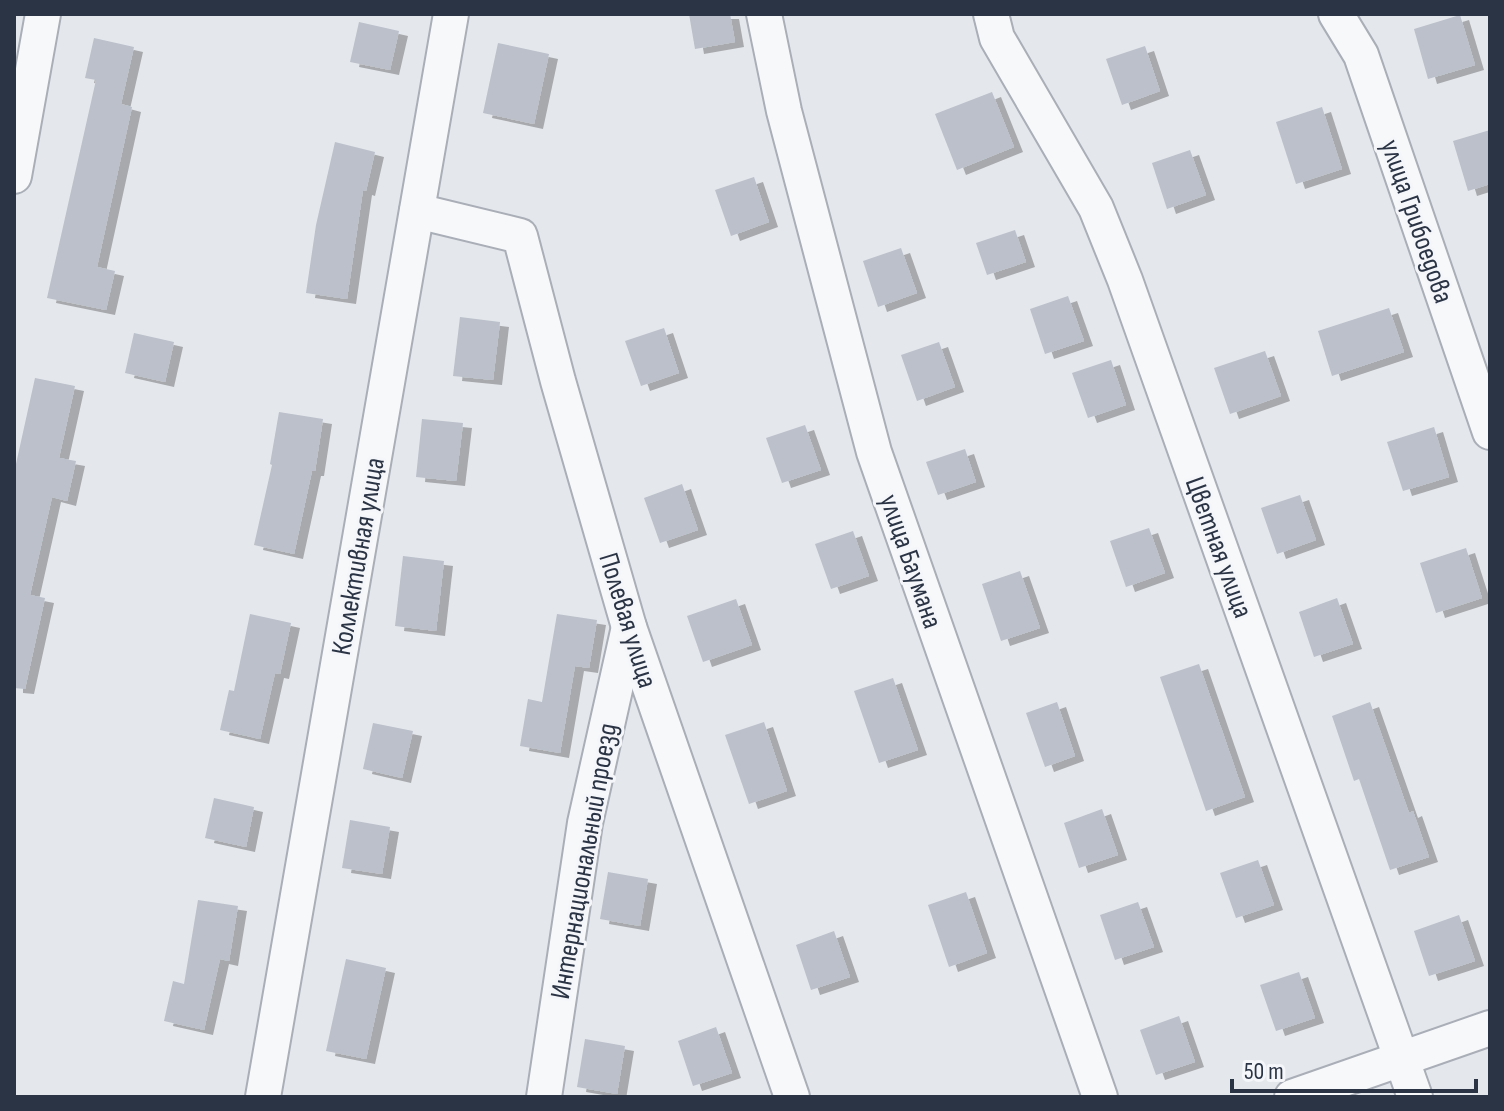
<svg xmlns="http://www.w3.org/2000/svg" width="1504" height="1111" font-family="'Sofia Sans Condensed',sans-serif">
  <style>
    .building { fill: #bbc0ca; filter: url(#shadow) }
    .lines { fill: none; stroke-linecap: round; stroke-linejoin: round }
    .street-casing { stroke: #a9aeb7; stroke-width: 38 }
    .street { stroke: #f7f8fa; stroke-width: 34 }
    .labels { text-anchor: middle; stroke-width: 6; stroke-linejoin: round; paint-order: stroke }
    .street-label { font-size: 28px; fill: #2b3445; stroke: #f4f6f9 }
  </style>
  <defs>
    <filter id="shadow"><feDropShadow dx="9" dy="5" stdDeviation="0" flood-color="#0004"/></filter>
  </defs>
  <rect width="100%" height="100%" fill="#e4e7ec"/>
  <g class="building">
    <polygon points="689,14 730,14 735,42 695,49"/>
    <polygon points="1460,15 1475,65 1428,79 1414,29"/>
    <polygon points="359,22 399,31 390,70 350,62"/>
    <polygon points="94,38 134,47 121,104 132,107 97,267 115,271 106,310 47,298 96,80 85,78"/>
    <polygon points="498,43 549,54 534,124 483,113"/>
    <polygon points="1145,46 1160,91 1122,105 1106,59"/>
    <polygon points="992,92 1014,147 957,170 935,114"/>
    <polygon points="1322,107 1342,169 1296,184 1276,122"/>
    <polygon points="1490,130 1490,184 1468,191 1453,141"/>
    <polygon points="335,142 375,152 366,191 363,190 347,299 306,293 316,225"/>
    <polygon points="1190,150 1206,195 1167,209 1152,163"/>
    <polygon points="754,177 769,222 731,236 715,190"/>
    <polygon points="1015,230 1026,262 987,275 976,243"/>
    <polygon points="901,248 917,293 878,307 863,261"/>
    <polygon points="1068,296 1084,341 1045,354 1030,309"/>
    <polygon points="1389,308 1404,352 1332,376 1318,331"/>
    <polygon points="460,317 500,322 493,380 453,376"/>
    <polygon points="664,328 679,373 641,386 625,341"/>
    <polygon points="134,333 174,342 165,382 125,373"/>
    <polygon points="939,342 955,387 917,401 901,355"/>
    <polygon points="1265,351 1281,396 1230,414 1214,368"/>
    <polygon points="1111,360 1126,405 1088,418 1072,373"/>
    <polygon points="35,378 75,386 59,458 76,461 67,501 52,497 30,595 45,598 25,689 14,688 14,473"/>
    <polygon points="279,412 323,419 315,471 312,471 294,554 254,545 272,465 270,464"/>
    <polygon points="422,419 463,423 456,481 416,477"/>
    <polygon points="805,425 821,470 782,483 766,438"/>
    <polygon points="1434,427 1449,477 1403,491 1387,442"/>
    <polygon points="965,449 976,482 938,495 926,462"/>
    <polygon points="682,484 698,530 660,543 644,498"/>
    <polygon points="1300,495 1316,540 1277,554 1261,508"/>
    <polygon points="1149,528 1165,573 1126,587 1110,541"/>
    <polygon points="853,531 869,576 831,589 815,544"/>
    <polygon points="1466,548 1482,598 1436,613 1420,563"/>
    <polygon points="403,556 444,561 436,631 395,626"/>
    <polygon points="1020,571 1040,628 1001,641 982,584"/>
    <polygon points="1337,598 1353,644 1314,657 1299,612"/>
    <polygon points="736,599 752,645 703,662 687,616"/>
    <polygon points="250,614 291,623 280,674 275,673 260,739 220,730 229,690 234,691"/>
    <polygon points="557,614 597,620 589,668 575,666 560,753 520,746 528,699 542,702"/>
    <polygon points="1199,664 1245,797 1206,811 1160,677"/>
    <polygon points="893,678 918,750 879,763 854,691"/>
    <polygon points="1057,702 1075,756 1045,767 1026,713"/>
    <polygon points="1370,702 1409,813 1413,811 1429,857 1390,870 1359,779 1354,781 1332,716"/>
    <polygon points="764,722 787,791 749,804 725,735"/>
    <polygon points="373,723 413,731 402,778 363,769"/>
    <polygon points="214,798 254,807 246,847 205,838"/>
    <polygon points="1102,809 1118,855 1079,868 1064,823"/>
    <polygon points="350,820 390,827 382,874 342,868"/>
    <polygon points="1258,860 1274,905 1236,918 1220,873"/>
    <polygon points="608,872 648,879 640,926 600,919"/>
    <polygon points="966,892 987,953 949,967 928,905"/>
    <polygon points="198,900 238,906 229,961 220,959 204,1030 164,1021 173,981 184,984"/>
    <polygon points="1138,902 1154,947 1115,960 1100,915"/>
    <polygon points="1459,915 1475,961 1429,976 1414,931"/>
    <polygon points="834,931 850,977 811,990 796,945"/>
    <polygon points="346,959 386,968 366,1059 326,1051"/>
    <polygon points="1299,972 1315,1018 1276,1031 1260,985"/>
    <polygon points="1179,1016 1195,1062 1156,1075 1140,1030"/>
    <polygon points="716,1027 732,1073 693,1086 678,1041"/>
    <polygon points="585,1039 625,1046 617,1094 577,1087"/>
  </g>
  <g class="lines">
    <g class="street-casing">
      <g id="street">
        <polyline points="764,14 784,111 874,452 1100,1097"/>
        <polyline points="991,14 997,38 1096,208 1125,280 1415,1097"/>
        <polyline points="1336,14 1361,55 1490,432"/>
        <polyline points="14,176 43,14"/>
        <polyline points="417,211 520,236 558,381 629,627 792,1097"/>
        <polyline points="263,1097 451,14"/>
        <polyline points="544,1097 585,823 629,627"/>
        <polyline points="1292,1097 1490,1028"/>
      </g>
    </g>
    <use href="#street" class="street"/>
  </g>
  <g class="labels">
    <g class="street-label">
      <text transform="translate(1418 221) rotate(71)" y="10">улица Грибоедова</text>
      <text transform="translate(1220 547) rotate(70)" y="10">Цветная улица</text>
      <text transform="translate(357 556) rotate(-80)" y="10">Коллективная улица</text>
      <text transform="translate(912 561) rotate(71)" y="10">улица Баумана</text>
      <text transform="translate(629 620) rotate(73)" y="10">Полевая улица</text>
      <text transform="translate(583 861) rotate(-80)" y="10">Интернациональный проезд</text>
    </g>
  </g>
  <rect width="1504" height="1111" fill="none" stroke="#2b3445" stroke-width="32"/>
  <path d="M1232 1079v12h244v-12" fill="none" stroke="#2b3445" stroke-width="4"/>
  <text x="1244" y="1079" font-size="24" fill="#2b3445" stroke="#f4f6f9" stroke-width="6" paint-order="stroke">50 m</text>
</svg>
